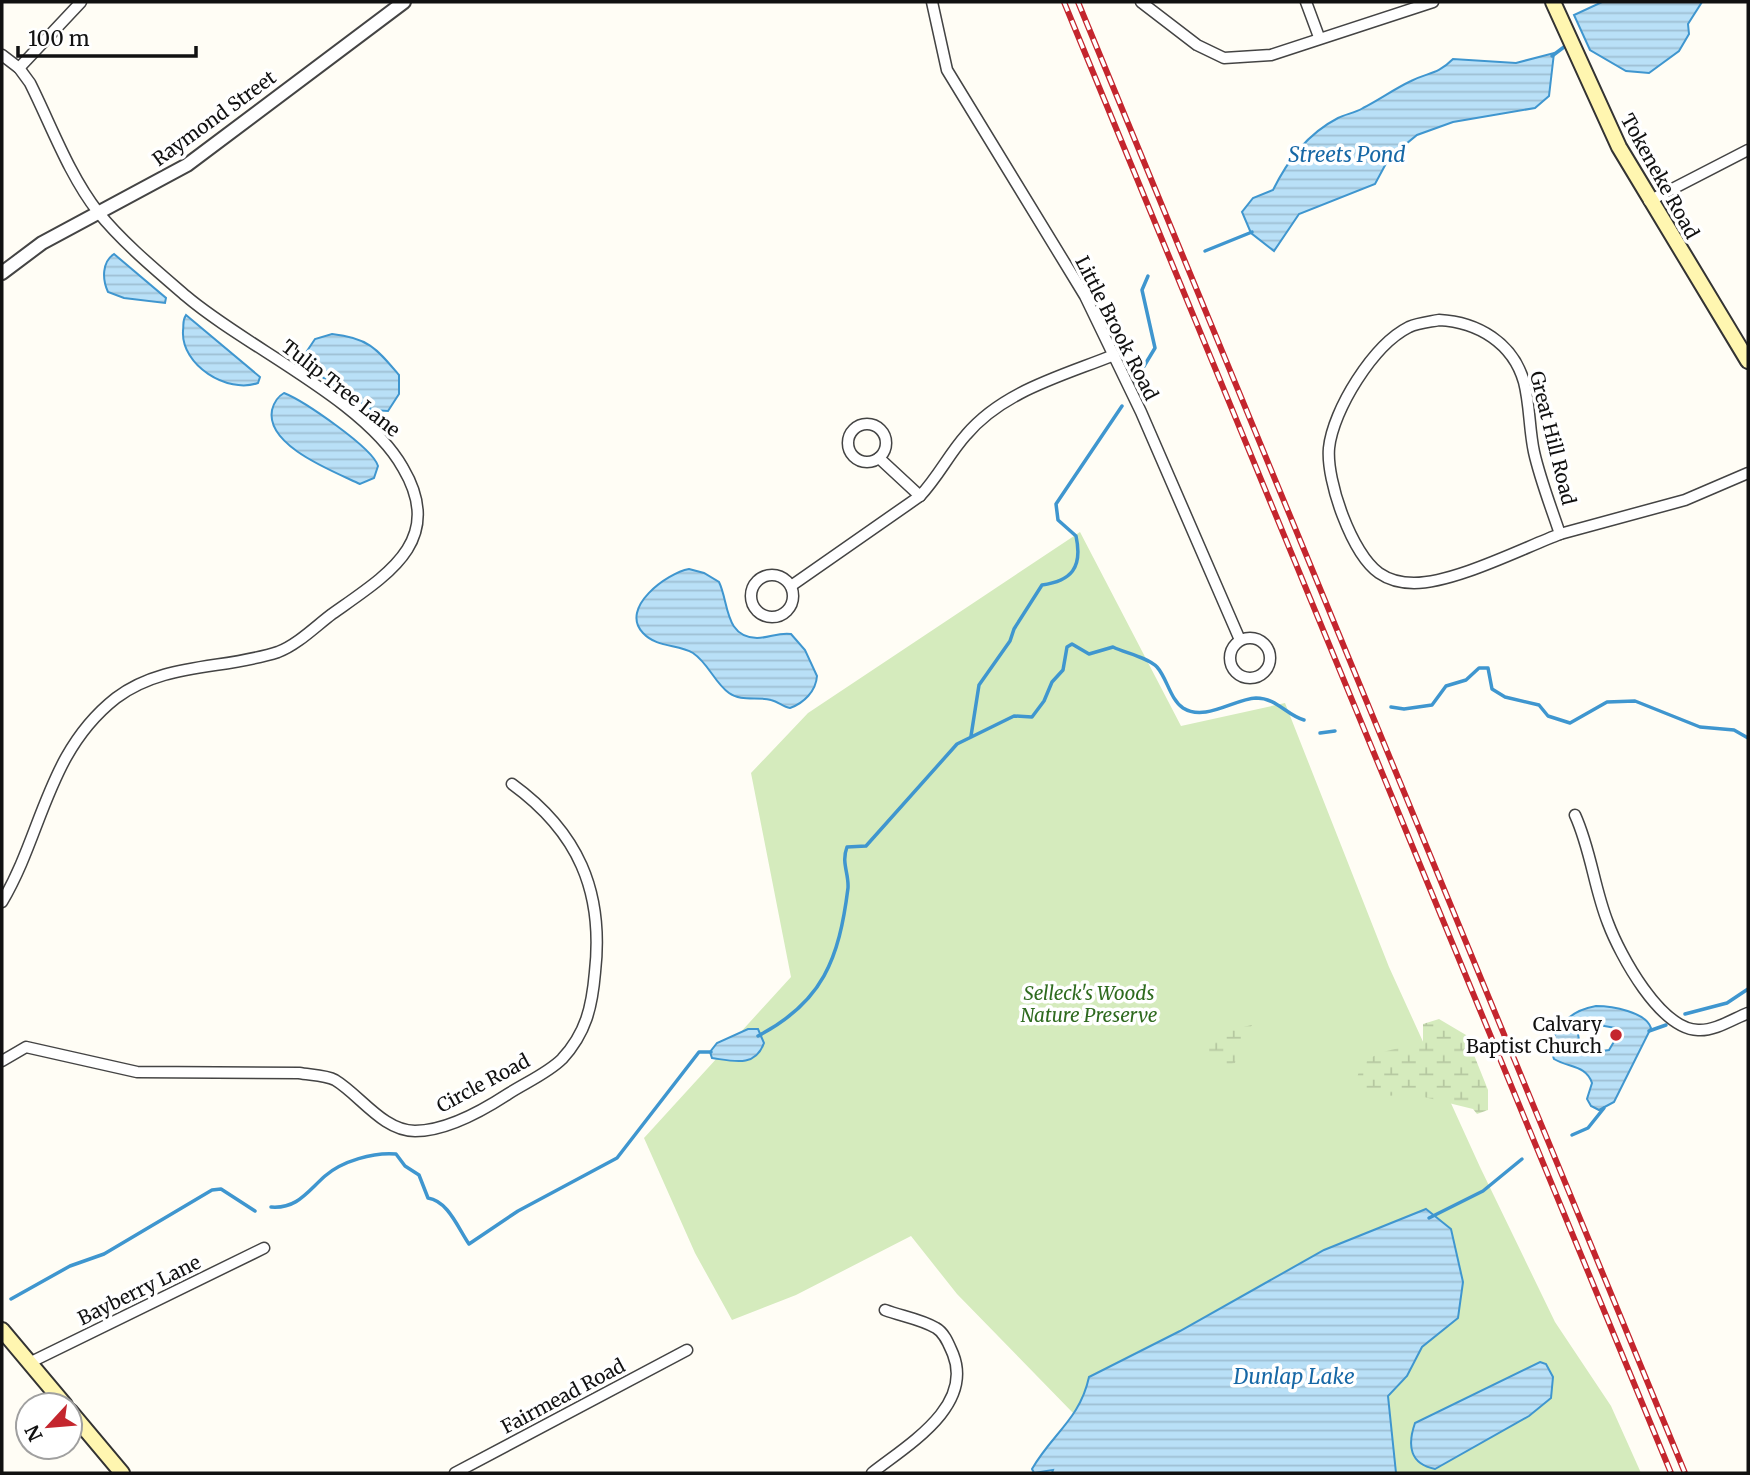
<svg xmlns="http://www.w3.org/2000/svg" width="1750" height="1475" font-family="Merriweather,serif">
  <style>
    .grass { fill: #d5ebbd }
    .wetland { fill: url(#wetland-marsh) }
    .water { fill: url(#water-rules); stroke: #3f96cf; stroke-width: 2; fill-rule: evenodd }
    .lines { fill: none; stroke-linecap: round; stroke-linejoin: round }
    .stream { stroke: #3f96cf; stroke-width: 3.5 }
    .minor-casing { stroke: #444; stroke-width: 13 }
    .tertiary-casing { stroke: #444; stroke-width: 16 }
    .secondary-casing { stroke: #333; stroke-width: 18 }
    .minor { stroke: #fff; stroke-width: 10 }
    .tertiary { stroke: #fff; stroke-width: 12 }
    .secondary { stroke: #fff6b0; stroke-width: 14 }
    .rail-casing { stroke: #c4262e; stroke-width: 6 }
    .rail { stroke: #fff; stroke-width: 3.5; stroke-dasharray: 10; stroke-linecap: butt }
    .poi-dot { fill: #c4262e; stroke: #fff; stroke-width: 2.5 }
    .labels { text-anchor: middle; stroke-width: 7; stroke-linejoin: round; paint-order: stroke }
    .street-label { font-size: 19px; fill: #111; stroke: #fff }
    .park-label { font-size: 19px; font-style: italic; fill: #2f6b1f; stroke: #fff }
    .poi-label { font-size: 19px; fill: #111; stroke: #fff; text-anchor: end }
    .water-label { font-size: 21px; font-style: italic; fill: #1768a6; stroke: #fff }
  </style>
  <defs>
    <pattern id="wetland-marsh" width="20" height="14" patternUnits="userSpaceOnUse" patternTransform="scale(1.75)"><rect width="20" height="14" fill="#d5ebbd"/><path d="M1 5h8M5 5V1M11 12h8M15 12V8" fill="none" stroke="#b6c8a1"/></pattern>
    <pattern id="water-rules" width="6" height="5" patternUnits="userSpaceOnUse" patternTransform="scale(1.75)"><rect width="6" height="5" fill="#b9e0f7"/><path d="M0 2.5h6" fill="none" stroke="#9ebfd3"/></pattern>
  </defs>
  <rect width="100%" height="100%" fill="#fffdf5"/>
  <polygon class="grass" points="1080,532 1181,726 1285,703 1389,967 1480,1167 1555,1322 1611,1406 1641,1473 1332,1473 1113,1454 957,1294 911,1236 796,1295 732,1320 695,1253 644,1138 791,977 751,773 808,713"/>
  <g class="wetland">
    <path d="M1439 1019 1466 1035 1488 1090V1110L1477 1114 1473 1109 1416 1095 1375 1096 1362 1088 1357 1079C1362 1050 1399 1048 1423 1045V1024Z"/>
    <path d="M1252 1025 1238 1047 1235 1063C1218 1068 1213 1064 1201 1053 1206 1031 1234 1029 1252 1025Z"/>
  </g>
  <g class="water">
    <polygon points="1602,2 1702,2 1688,24 1689,34 1679,51 1649,73 1626,71 1590,50 1574,15"/>
    <path d="M1554 53 1549 96 1535 108 1453 122 1417 135 1389 158 1375 184 1299 214 1274 251 1251 233 1242 212 1253 198 1273 190C1288 160 1307 134 1338 118 1346 114 1355 113 1363 108 1379 100 1394 89 1411 81 1429 72 1437 75 1453 59L1516 63Z"/>
    <path d="M114 254 166 298 165 303 124 298 108 292C102 279 102 262 114 254Z"/>
    <path d="M186 315 260 377 258 383C227 394 181 365 183 331 184 324 182 321 186 315Z"/>
    <path d="M332 334C369 338 377 349 399 375V394L388 411 372 410 304 365 303 357 315 339Z"/>
    <path d="M284 393C304 401 373 448 378 466L374 478 360 484C335 472 265 446 272 410 274 402 277 397 284 393Z"/>
    <path d="M689 569 704 573 719 582C729 602 724 637 757 638 769 638 779 632 791 634L805 650 817 676C816 691 804 703 790 708 783 707 779 702 771 700 758 696 741 702 729 693 714 682 709 664 693 653 678 644 657 648 643 633 619 608 667 573 689 569Z"/>
    <path d="M1596 1006C1612 1006 1646 1012 1651 1028L1614 1102 1599 1110 1591 1106 1587 1099 1592 1083C1586 1065 1569 1068 1554 1059L1550 1047C1557 1024 1572 1010 1596 1006ZM1587 1023 1616 1028 1615 1040 1609 1050 1589 1053 1580 1045 1577 1029Z"/>
    <path d="M748 1029H758L764 1043C755 1068 733 1061 712 1058L710 1052 717 1043Z"/>
    <path d="M1426 1209 1451 1229 1463 1282 1458 1318 1422 1347 1407 1376 1388 1396 1396 1473H1052L1053 1470 1034 1473 1032 1469C1052 1434 1080 1419 1089 1377L1180 1331 1324 1250Z"/>
    <path d="M1540 1362 1546 1364 1553 1377 1551 1398 1529 1416 1435 1469C1410 1464 1407 1446 1415 1423Z"/>
  </g>
  <g class="lines">
    <g class="stream">
      <polyline points="1552,56 1568,44"/>
      <polyline points="1205,251 1252,232"/>
      <polyline points="1135,381 1155,348 1142,290 1148,276"/>
      <polyline points="1391,707 1404,709 1432,705 1446,686 1466,680 1479,668 1488,668 1492,689 1505,697 1539,705 1548,716 1570,723 1607,702 1635,701 1700,727 1734,730 1748,738"/>
      <polyline points="1320,733 1335,731"/>
      <path d="M971 736 979 685 1010 641 1014 629 1042 585C1071 581 1083 568 1076 536L1058 520 1056 504 1122 406"/>
      <polyline points="1685,1014 1727,1003 1748,989"/>
      <polyline points="1649,1031 1666,1025"/>
      <path d="M758 1036C823 1002 839 959 848 888 849 873 841 863 847 847L866 846 957 744 1014 716 1032 717 1044 701 1052 682 1063 670 1067 647 1072 644 1089 654 1113 647C1125 653 1147 657 1157 667 1167 678 1170 699 1183 708 1205 722 1234 699 1256 698 1277 698 1286 715 1304 720"/>
      <polyline points="1572,1135 1588,1128 1604,1108"/>
      <path d="M271 1207C297 1209 307 1192 325 1176 342 1161 374 1152 396 1154L405 1166 419 1175 428 1198C448 1201 458 1228 469 1244L518 1211 617 1158 699 1052H711"/>
      <polyline points="1429,1218 1483,1191 1522,1159"/>
      <polyline points="11,1299 70,1266 104,1254 212,1190 221,1189 255,1211"/>
    </g>
    <g class="minor-casing">
      <g id="minor">
        <polyline points="932,2 947,70 1085,296 1141,412 1240,640"/>
        <polyline points="1141,2 1197,45 1224,58 1271,55 1433,2"/>
        <polyline points="1306,2 1319,37"/>
        <path d="M2 55 19 68 30 83C51 125 69 175 98 212 122 242 157 271 186 296 247 348 365 400 403 468 446 541 387 575 332 614 316 626 297 645 278 652 223 670 164 662 116 698 47 752 43 833 2 902"/>
        <polyline points="19,68 81,2"/>
        <polyline points="1649,201 1748,150"/>
        <path d="M1439 320C1478 322 1513 343 1524 382 1530 405 1529 429 1534 452 1540 479 1551 507 1560 534 1521 549 1454 583 1414 583 1403 583 1389 580 1379 573 1352 554 1326 481 1329 448 1333 410 1373 345 1409 327 1418 323 1429 322 1439 320Z"/>
        <circle cx="867" cy="443" r="19"/>
        <polyline points="879,458 920,496"/>
        <polyline points="1560,534 1685,500 1748,473"/>
        <circle cx="772" cy="596" r="21"/>
        <path d="M791 586 920 496C938 477 949 454 966 435 1003 391 1062 376 1114 355"/>
        <circle cx="1250" cy="658" r="20"/>
        <path d="M1575 815C1591 850 1594 888 1608 923 1620 955 1660 1029 1698 1030 1715 1031 1733 1019 1748 1013"/>
        <path d="M2 1061 26 1047 137 1072 299 1073C310 1075 326 1075 335 1080 360 1095 383 1131 415 1131 447 1131 482 1111 508 1094 525 1083 548 1073 562 1059 586 1033 592 1007 595 972 604 891 578 832 512 784"/>
        <polyline points="29,1363 264,1248"/>
        <polyline points="455,1473 687,1350"/>
        <path d="M872 1473C906 1446 974 1407 953 1354 949 1345 945 1333 936 1328 921 1319 901 1316 885 1310"/>
      </g>
    </g>
    <g class="tertiary-casing">
      <polyline id="tertiary" points="2,273 42,243 187,165 404,2"/>
    </g>
    <g class="secondary-casing">
      <g id="secondary">
        <polyline points="1553,2 1619,147 1748,361"/>
        <polyline points="2,1330 65,1405"/>
        <polyline points="70,1411 122,1473"/>
      </g>
    </g>
    <use href="#minor" class="minor"/>
    <use href="#tertiary" class="tertiary"/>
    <use href="#secondary" class="secondary"/>
    <g class="rail-casing">
      <g id="rail">
        <polyline points="1064,2 1671,1473"/>
        <polyline points="1078,2 1685,1473"/>
      </g>
    </g>
    <use href="#rail" class="rail"/>
  </g>
  <circle class="poi-dot" cx="1616" cy="1035" r="7"/>
  <g class="labels">
    <g class="street-label">
      <text transform="translate(214 118) rotate(-36)" y="7">Raymond Street</text>
      <text transform="translate(1660 176) rotate(61)" y="7">Tokeneke Road</text>
      <text transform="translate(1117 328) rotate(63)" y="7">Little Brook Road</text>
      <text transform="translate(341 388) rotate(38)" y="7">Tulip Tree Lane</text>
      <text transform="translate(1553 438) rotate(76)" y="7">Great Hill Road</text>
      <text transform="translate(483 1083) rotate(-28)" y="7">Circle Road</text>
      <text transform="translate(139 1290) rotate(-26)" y="7">Bayberry Lane</text>
      <text transform="translate(563 1396) rotate(-28)" y="7">Fairmead Road</text>
    </g>
    <g class="park-label">
      <text x="1089" y="1000">Selleck's Woods<tspan x="1089" dy="22">Nature Preserve</tspan></text>
    </g>
    <g class="poi-label">
      <text x="1602" y="1031">Calvary<tspan x="1602" dy="22">Baptist Church</tspan></text>
    </g>
    <g class="water-label">
      <text x="1347" y="162">Streets Pond</text>
      <text x="1294" y="1384">Dunlap Lake</text>
    </g>
  </g>
  <rect width="1750" height="1475" fill="none" stroke="#111111" stroke-width="7"/>
  <g transform="translate(49 1426) rotate(244)"><circle r="33" fill="#ffffff" stroke="#a0a0a0" stroke-width="2"/>
  <path d="M0-5L12 26L0 18L-12 26Z" fill="#c4262e"/>
  <text y="-10" font-size="19" font-weight="bold" text-anchor="middle" fill="#111111">N</text>
  </g>
  <path d="M18 46v10h178v-10" fill="none" stroke="#111111" stroke-width="3.5"/>
  <text x="28" y="46" font-size="21" fill="#111111" stroke="#ffffff" stroke-width="5" paint-order="stroke">100 m</text>
</svg>
